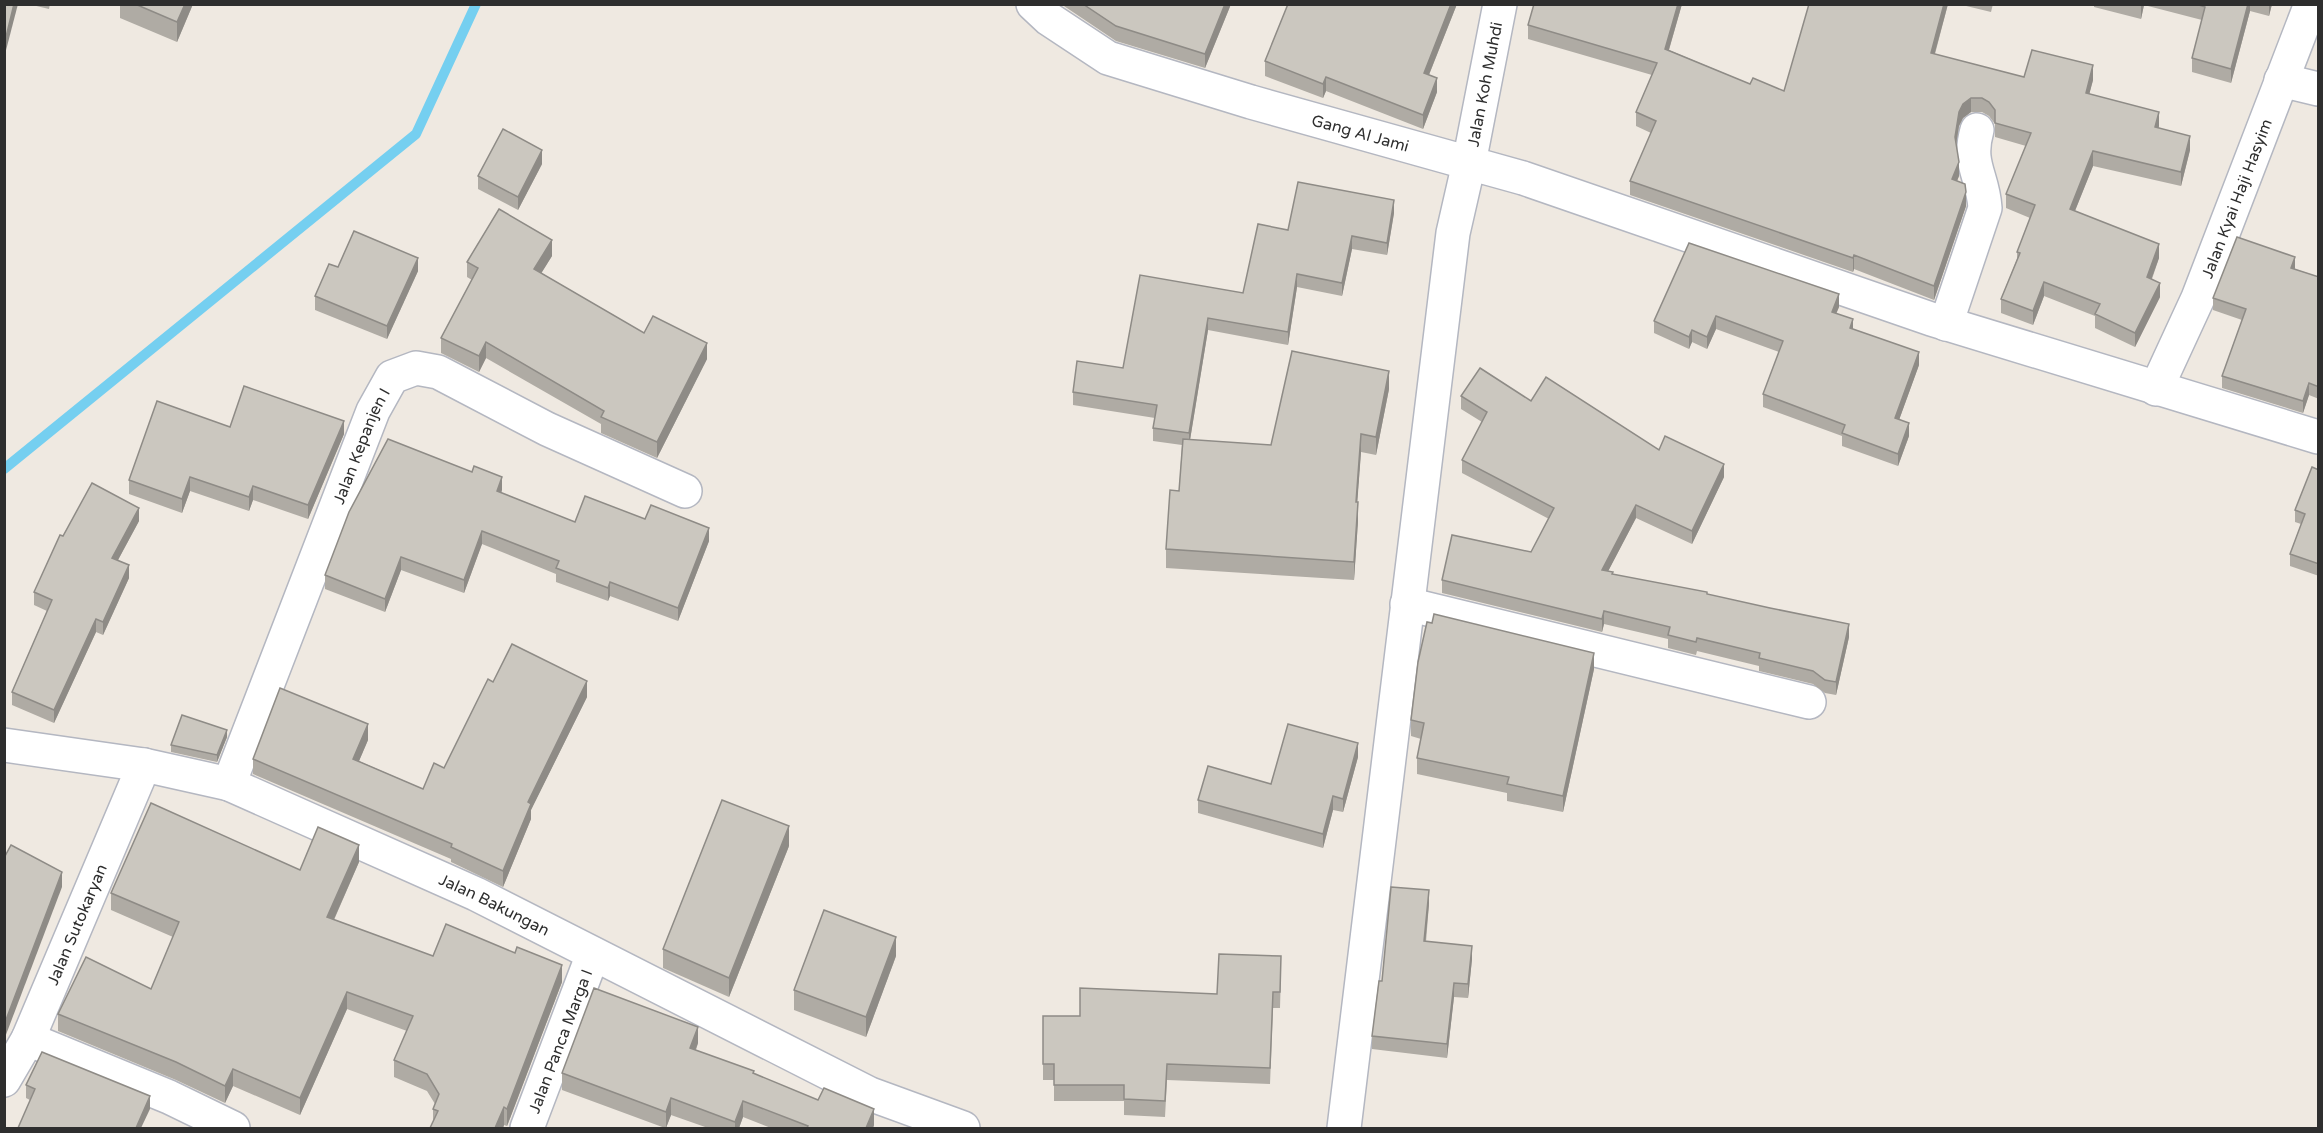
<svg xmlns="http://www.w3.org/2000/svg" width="2323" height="1133" font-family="'Varela Round',sans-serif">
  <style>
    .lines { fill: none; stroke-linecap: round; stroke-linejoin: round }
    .stream { stroke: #75cff0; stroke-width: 10 }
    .minor-casing { stroke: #b4b7c1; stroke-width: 36 }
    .secondary-casing { stroke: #b4b7c1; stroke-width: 36 }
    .minor { stroke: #fff; stroke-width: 33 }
    .secondary { stroke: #fff; stroke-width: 33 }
    .wall { fill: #afaba4 }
    .shaded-wall { fill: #8e8b86 }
    .building { fill: #cbc7bf; stroke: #8e8b86; stroke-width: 1.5 }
    .labels { text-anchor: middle; stroke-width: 4.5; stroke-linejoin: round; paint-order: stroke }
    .street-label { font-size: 16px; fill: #2e2e2e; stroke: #fff }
  </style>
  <rect width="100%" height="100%" fill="#efe9e1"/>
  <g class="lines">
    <polyline class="stream" points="4,469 416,134 476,4"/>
    <g class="minor-casing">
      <g id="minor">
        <path id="s1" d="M1033 4 1049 19 1108 58 1251 102 1469 163 1500 4"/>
        <polyline points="2281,80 2318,89"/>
        <path d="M1946 324 1985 208C1983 175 1967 165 1977 130"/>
        <path id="s2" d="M2156 389 2198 298 2311 4"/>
        <polyline points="1407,604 1809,702"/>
        <path id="s3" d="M229 784 373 411 392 377 416 368 438 372 547 429 685 491"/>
        <polyline points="28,1039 169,1097 233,1128"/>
        <path id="s4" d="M4 1080 28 1039 144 765"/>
        <path id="s5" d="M527 1128 593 954"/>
      </g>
    </g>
    <g class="secondary-casing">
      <g id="secondary">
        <path id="s6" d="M4 745 144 765 229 784 476 894 870 1094 963 1128"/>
        <polyline points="1344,1128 1453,233 1469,163 1523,178 1931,319 2318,437"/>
      </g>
    </g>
    <use href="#minor" class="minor"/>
    <use href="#secondary" class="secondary"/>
  </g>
  <g class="wall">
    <polygon points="28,4 50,4 49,9"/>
    <polygon points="120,4 193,4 177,42 120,18"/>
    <polygon points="1061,4 1231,4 1205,68 1116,41"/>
    <polygon points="1288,4 1457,4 1429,75 1437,92 1423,129 1326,91 1323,98 1265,76 1265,61"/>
    <polygon points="1682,4 1669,50 1750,84 1784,91 1809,4 1948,4 1935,54 2024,77 2093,80 2089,94 2159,126 2158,128 2190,150 2181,186 2093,166 2075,211 2159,258 2152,279 2160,297 2135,347 2095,328 2095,316 2044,296 2033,325 2001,313 2001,299 2017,259 2017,252 2030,218 2006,208 2006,194 2026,146 1995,137 1995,124 1989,116 1982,112 1971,112 1963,118 1959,126 1956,144 1959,176 1957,181 1966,206 1934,300 1854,269 1853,272 1630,195 1630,181 1651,133 1636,126 1636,112 1652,75 1528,39 1528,25"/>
    <polygon points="1958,4 1993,4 1991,12"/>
    <polygon points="2094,4 2272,4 2269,16 2250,11 2231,83 2192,72 2192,58 2202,20 2144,5 2141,19 2094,7"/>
    <polygon points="542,164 518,210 478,189 478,176"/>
    <polygon points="1394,213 1387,255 1352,249 1342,296 1297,287 1288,345 1208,330 1190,440 1271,445 1389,389 1376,455 1361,452 1357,502 1358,521 1354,580 1166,568 1166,549 1179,491 1182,445 1153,441 1153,428 1155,418 1073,405 1073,392 1123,368 1243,293 1288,230"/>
    <polygon points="552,256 541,273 644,333 707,359 657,458 601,433 601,424 486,358 479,372 441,353 441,338 472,280 467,277 467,262"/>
    <polygon points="338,267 418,271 387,339 315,310 315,296"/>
    <polygon points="2295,269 2319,277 2319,399 2309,395 2303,413 2222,388 2222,376 2242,320 2213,310 2213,298"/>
    <polygon points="1839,307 1836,313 1853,329 1919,365 1899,420 1909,436 1898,466 1842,446 1842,436 1763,407 1763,394 1779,352 1716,329 1707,349 1692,342 1689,349 1654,333 1654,321"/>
    <polygon points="1461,396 1531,401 1659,450 1724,477 1692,544 1636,518 1608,571 1613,574 1707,594 1849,637 1836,695 1825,693 1813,684 1759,671 1759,666 1697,651 1696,655 1668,648 1668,639 1604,624 1602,632 1442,593 1442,580 1531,552 1549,519 1462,473 1462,460 1482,422 1461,409"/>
    <polygon points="230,427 344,434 308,519 253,500 249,511 190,491 182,513 129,494 129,480"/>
    <polygon points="2319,470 2319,576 2290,566 2290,554 2301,524 2295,522 2295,510"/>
    <polygon points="502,490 501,493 575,522 645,519 709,541 678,621 610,596 608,601 556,582 556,574 482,544 464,593 401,570 385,612 325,589 325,575"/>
    <polygon points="139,521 118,560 129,578 103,635 96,632 54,723 12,705 12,692 47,611 34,605 34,592 63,536"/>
    <polygon points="1594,669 1563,812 1507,801 1507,793 1417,774 1417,758 1421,739 1411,736 1411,720"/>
    <polygon points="493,682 587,697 531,810 531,819 503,887 451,862 451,859 253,774 253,759 368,740 359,761 423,789 444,768"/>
    <polygon points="227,737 217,762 171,752 171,745"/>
    <polygon points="1358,757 1343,812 1333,810 1323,848 1198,813 1198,800 1271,784"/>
    <polygon points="789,846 729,997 663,968 663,949"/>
    <polygon points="359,862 334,920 433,956 562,982 507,1126 504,1125 503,1128 430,1128 433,1123 433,1109 435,1104 427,1091 394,1077 394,1060 407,1031 347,1009 300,1115 233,1086 225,1103 176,1080 58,1031 58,1014 151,989 173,937 111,910 111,893"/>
    <polygon points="1429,904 1426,942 1472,959 1468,998 1454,997 1447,1058 1372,1049 1372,1036 1382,981"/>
    <polygon points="896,956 866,1037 794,1010 794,990"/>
    <polygon points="1281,972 1280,1008 1273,1008 1270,1084 1167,1080 1165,1117 1124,1115 1124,1101 1054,1101 1054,1080 1043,1080 1043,1016 1080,1016 1217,994"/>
    <polygon points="698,1043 696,1050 874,1125 873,1128 771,1128 743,1117 739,1128 708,1128 671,1115 666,1128 665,1128 562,1090 562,1073"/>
    <polygon points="26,1085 150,1109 30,1100 26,1098"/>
  </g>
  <g class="shaded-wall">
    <polygon points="14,4 18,4 4,58 4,45"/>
    <polygon points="185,4 193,4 177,42 177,22"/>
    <polygon points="1225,4 1231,4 1205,68 1205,54"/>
    <polygon points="1451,4 1457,4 1424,87 1424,73"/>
    <polygon points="1678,4 1682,4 1665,63 1665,49"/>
    <polygon points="1944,4 1948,4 1931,67 1931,53"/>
    <polygon points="2141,4 2144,5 2141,19"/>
    <polygon points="2248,4 2250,4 2250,11 2231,83 2231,69"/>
    <polygon points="2269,4 2272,4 2269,16"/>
    <polygon points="2093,65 2093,80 2086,107 2086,93"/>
    <polygon points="1326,77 1326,91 1323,98 1323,84"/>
    <polygon points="1437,78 1437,92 1423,129 1423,115"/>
    <polygon points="1971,98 1971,112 1963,118 1959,126 1955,151 1955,137 1959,112 1963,104"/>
    <polygon points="2159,112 2159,126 2155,141 2155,127"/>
    <polygon points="2190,136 2190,150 2181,186 2181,172"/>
    <polygon points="542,150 542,164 518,210 518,197"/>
    <polygon points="2093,151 2093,166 2070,223 2070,209"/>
    <polygon points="1959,162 1959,176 1952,193 1952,179"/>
    <polygon points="1966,192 1966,206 1934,300 1934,286"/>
    <polygon points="1394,200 1394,213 1387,255 1387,243"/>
    <polygon points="1352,236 1352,249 1342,296 1342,283"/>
    <polygon points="552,240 552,256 534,285 534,269"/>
    <polygon points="2159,244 2159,258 2147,291 2147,277"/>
    <polygon points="1854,255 1854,269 1853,272 1853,258"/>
    <polygon points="2295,257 2295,269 2291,268"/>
    <polygon points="418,258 418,271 387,339 387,326"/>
    <polygon points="1297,274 1297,287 1288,345 1288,332"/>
    <polygon points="2044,282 2044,296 2033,325 2033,311"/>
    <polygon points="2160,283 2160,297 2135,347 2135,333"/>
    <polygon points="1839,294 1839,307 1832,324 1832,312"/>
    <polygon points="1716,316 1716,329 1707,349 1707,337"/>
    <polygon points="1208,318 1208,330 1189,446 1189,433"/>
    <polygon points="1853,319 1853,332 1850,328"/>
    <polygon points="1692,330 1692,342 1689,349 1689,337"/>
    <polygon points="486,342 486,358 479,372 479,356"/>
    <polygon points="707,343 707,359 657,458 657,442"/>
    <polygon points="1919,352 1919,365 1895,431 1895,418"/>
    <polygon points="1389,371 1389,389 1376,455 1376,437"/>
    <polygon points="2309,383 2309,395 2303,413 2303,401"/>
    <polygon points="344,421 344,434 308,519 308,505"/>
    <polygon points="1909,423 1909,436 1898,466 1898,454"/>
    <polygon points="1361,434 1361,452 1356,520 1356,502"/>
    <polygon points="1724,464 1724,477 1692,544 1692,531"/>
    <polygon points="190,477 190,491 182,513 182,499"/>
    <polygon points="502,477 502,490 497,504 497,491"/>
    <polygon points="253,486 253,500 249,511 249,497"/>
    <polygon points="1358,502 1358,521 1354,580 1354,562"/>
    <polygon points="1636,505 1636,518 1602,583 1602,570"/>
    <polygon points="139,508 139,521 112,571 112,558"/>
    <polygon points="709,528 709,541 678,621 678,608"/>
    <polygon points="482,531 482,544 464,593 464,580"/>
    <polygon points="401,557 401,570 385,612 385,599"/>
    <polygon points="129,565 129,578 103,635 103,622"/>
    <polygon points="610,582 610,596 608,601 608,588"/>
    <polygon points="1604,611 1604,624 1602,632 1602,619"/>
    <polygon points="96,619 96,632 54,723 54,710"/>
    <polygon points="1849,624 1849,637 1836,695 1836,682"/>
    <polygon points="1594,653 1594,669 1563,812 1563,796"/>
    <polygon points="587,681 587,697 531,810 531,819 503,887 503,871 528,802"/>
    <polygon points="368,724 368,740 353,775 353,759"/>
    <polygon points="227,730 227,737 217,762 217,755"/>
    <polygon points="1358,743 1358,757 1343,812 1343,799"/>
    <polygon points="1333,796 1333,810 1323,848 1323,834"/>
    <polygon points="789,826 789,846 729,997 729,978"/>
    <polygon points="359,845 359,862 327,935 327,917"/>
    <polygon points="62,872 62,887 4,1040 4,1025"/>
    <polygon points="1429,890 1429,904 1424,955 1424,941"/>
    <polygon points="896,937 896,956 866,1037 866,1017"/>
    <polygon points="1472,946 1472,959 1468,998 1468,984"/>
    <polygon points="562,965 562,982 507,1126 507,1109"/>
    <polygon points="1454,983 1454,997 1447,1058 1447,1044"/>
    <polygon points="347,992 347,1009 300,1115 300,1098"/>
    <polygon points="698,1027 698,1043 690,1064 690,1048"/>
    <polygon points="233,1069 233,1086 225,1103 225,1086"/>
    <polygon points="150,1096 150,1109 141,1128 136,1128"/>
    <polygon points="671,1098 671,1115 666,1128 666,1112"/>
    <polygon points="743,1101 743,1117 739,1128 735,1128 735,1122"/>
    <polygon points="504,1107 504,1125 503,1128 495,1128"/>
    <polygon points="874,1109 874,1125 873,1128 866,1128"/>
  </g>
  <g class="building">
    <polygon points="4,4 14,4 4,45"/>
    <polygon points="135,4 185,4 177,22"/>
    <polygon points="1083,4 1225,4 1205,54 1116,26"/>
    <polygon points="1288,4 1451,4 1424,73 1437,78 1423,115 1326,77 1323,84 1265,61"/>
    <polygon points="1534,4 1678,4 1665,49 1750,84 1753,78 1784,91 1809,4 1944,4 1931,53 2024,77 2032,50 2093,65 2086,93 2159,112 2155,127 2190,136 2181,172 2093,151 2070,209 2159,244 2147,277 2160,283 2135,333 2095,314 2100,304 2044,282 2033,311 2001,299 2020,253 2017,252 2035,205 2006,194 2031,133 1995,123 1995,110 1989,102 1982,98 1971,98 1963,104 1959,112 1955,137 1959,162 1952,179 1965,184 1966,192 1934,286 1854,255 1853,258 1630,181 1656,121 1636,112 1657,63 1528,25"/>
    <polygon points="2196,4 2248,4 2231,69 2192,58 2205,7"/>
    <polygon points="503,129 542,150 518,197 478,176"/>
    <polygon points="1298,182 1394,200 1387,243 1352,236 1342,283 1297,274 1288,332 1208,318 1189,433 1153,428 1157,405 1073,392 1077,361 1123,368 1140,275 1243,293 1258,224 1288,230"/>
    <polygon points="499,209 552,240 534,269 644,333 653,316 707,343 657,442 601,417 604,411 486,342 479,356 441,338 478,268 467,262"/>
    <polygon points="354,231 418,258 387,326 315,296 329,264 338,267"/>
    <polygon points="2237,237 2295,257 2291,268 2319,277 2319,387 2309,383 2303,401 2222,376 2246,309 2213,298"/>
    <polygon points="1689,243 1839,294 1832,312 1853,319 1850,328 1919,352 1895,418 1909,423 1898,454 1842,433 1845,425 1763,394 1783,341 1716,316 1707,337 1692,330 1689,337 1654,321"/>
    <polygon points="1292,351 1389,371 1376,437 1361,434 1356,502 1358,502 1354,562 1166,549 1170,490 1179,491 1183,439 1271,445"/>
    <polygon points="1480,368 1531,401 1546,377 1659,450 1665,436 1724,464 1692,531 1636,505 1602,570 1613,572 1612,574 1707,592 1707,594 1770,608 1849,624 1836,682 1825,680 1813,671 1759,658 1760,653 1697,638 1696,642 1668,635 1670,627 1604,611 1602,619 1442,580 1452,535 1531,552 1554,508 1462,460 1487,412 1461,396"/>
    <polygon points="244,386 344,421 308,505 253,486 249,497 190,477 182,499 129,480 157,401 230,427"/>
    <polygon points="388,439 472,472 474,466 502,477 497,491 575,522 585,496 645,519 651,505 709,528 678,608 610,582 608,588 556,568 559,561 482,531 464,580 401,557 385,599 325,575 349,512"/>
    <polygon points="2312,467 2319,470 2319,564 2290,554 2305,514 2295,510"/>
    <polygon points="92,483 139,508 112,558 129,565 103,622 96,619 54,710 12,692 52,600 34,592 60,535 63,536"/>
    <polygon points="1434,614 1594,653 1563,796 1507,784 1509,777 1417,758 1424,723 1411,720 1418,662 1427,622 1432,623"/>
    <polygon points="512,644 587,681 528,802 531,804 503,871 451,847 452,844 253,759 280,688 368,724 353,759 423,789 434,763 444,768 488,679 493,682"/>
    <polygon points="182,715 227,730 217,755 171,745"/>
    <polygon points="1288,724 1358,743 1343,799 1333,796 1323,834 1198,800 1208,766 1271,784"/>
    <polygon points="722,800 789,826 729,978 663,949"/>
    <polygon points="151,803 300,870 318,827 359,845 327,917 433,956 446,924 515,953 517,947 562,965 507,1109 504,1107 495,1128 430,1128 438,1111 433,1109 439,1094 427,1074 394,1060 413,1016 347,992 300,1098 233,1069 225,1086 176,1062 58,1014 86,957 151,989 179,922 111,893"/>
    <polygon points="11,845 62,872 4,1025 4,858"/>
    <polygon points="1391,887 1429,890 1424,941 1472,946 1468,984 1454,983 1447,1044 1372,1036 1379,981 1382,981"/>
    <polygon points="824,910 896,937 866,1017 794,990"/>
    <polygon points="1219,954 1281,956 1280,992 1273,992 1270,1068 1167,1064 1165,1101 1124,1099 1124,1085 1054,1085 1054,1064 1043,1064 1043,1016 1080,1016 1080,988 1217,994"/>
    <polygon points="594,988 698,1027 690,1048 754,1071 753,1073 818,1100 824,1088 874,1109 866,1128 807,1128 808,1126 743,1101 735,1122 671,1098 666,1112 562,1073"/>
    <polygon points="42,1052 150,1096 136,1128 18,1128 35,1089 26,1085"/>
  </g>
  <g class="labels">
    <g class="street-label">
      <text dy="6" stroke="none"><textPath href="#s1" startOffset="549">Jalan Koh Muhdi</textPath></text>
      <text dy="6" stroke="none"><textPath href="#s1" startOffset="356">Gang Al Jami</textPath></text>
      <text dy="6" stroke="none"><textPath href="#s2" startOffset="207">Jalan Kyai Haji Hasyim</textPath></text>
      <text dy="6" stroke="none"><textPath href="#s3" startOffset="363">Jalan Kepanjen I</textPath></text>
      <text dy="6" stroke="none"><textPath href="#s6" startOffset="520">Jalan Bakungan</textPath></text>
      <text dy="6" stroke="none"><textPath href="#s4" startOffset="172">Jalan Sutokaryan</textPath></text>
      <text dy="6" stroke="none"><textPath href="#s5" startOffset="93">Jalan Panca Marga I</textPath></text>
    </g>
  </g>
  <rect width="2323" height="1133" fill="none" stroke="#2e2e2e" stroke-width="12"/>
</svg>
